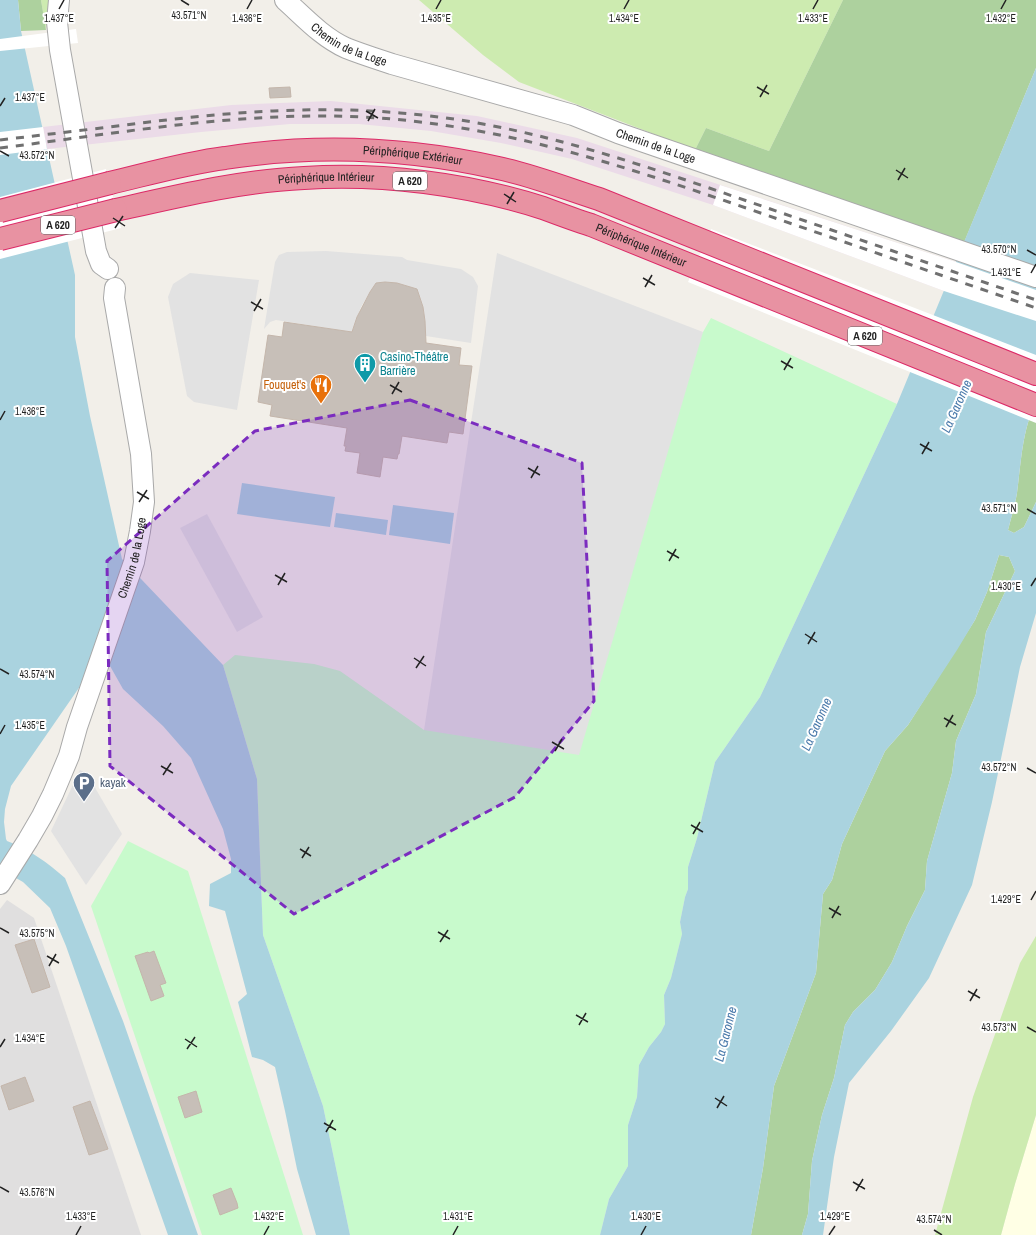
<svg xmlns="http://www.w3.org/2000/svg" width="1036" height="1235" font-family="'Archivo Narrow',sans-serif">
  <style>
    .residential { fill: #e0dfdf }
    .industrial { fill: #ebdbe8 }
    .education { fill: #ffffe5 }
    .grass { fill: #cdebb0 }
    .forest { fill: #add19e }
    .park { fill: #c8facc }
    .parking { fill: #e2e2e2 }
    .water { fill: #aad3df }
    .pier { fill: #fff }
    .building { fill: #c7bfb8; stroke: #c4b6ab }
    .lines { fill: none; stroke-linecap: round; stroke-linejoin: round }
    .minor-casing { stroke: #a9a9a9; stroke-width: 22 }
    .highway-casing { stroke: #dc2a67; stroke-width: 24 }
    .minor { stroke: #fff; stroke-width: 20 }
    .highway { stroke: #e892a2; stroke-width: 22 }
    .rail { stroke: #707070; stroke-width: 3; stroke-dasharray: 8 8; stroke-linecap: butt }
    .highway-bridge-casing { stroke: #dc2a67; stroke-width: 24; stroke-linecap: butt }
    .highway-bridge { stroke: #e892a2; stroke-width: 22 }
    .marked { fill: #7b2cbf; fill-opacity: 0.2; stroke: #7b2cbf; stroke-width: 3; stroke-dasharray: 8 5; stroke-linejoin: round }
    .ticks { fill: none; stroke: #222; stroke-width: 1.5 }
    .labels { text-anchor: middle; stroke-width: 4; stroke-linejoin: round; paint-order: stroke }
    .shield { fill: #fff; stroke: #646464; stroke-width: 1 }
    .shield-label { font-size: 11px; font-weight: bold; fill: #222 }
    .street-label { font-size: 12px; fill: #222; stroke: #fff }
    .culture-label { font-size: 12px; fill: #0d838f; stroke: #fff; text-anchor: start }
    .food-label { font-size: 12px; fill: #c56008; stroke: #fff; text-anchor: end }
    .service-label { font-size: 12px; fill: #4e5e75; stroke: #fff; text-anchor: start }
    .water-label { font-size: 13px; font-style: italic; fill: #4a7aab; stroke: #fff }
    .ticks-label { font-size: 10px; text-anchor: middle; fill: #222; stroke: #fff; stroke-width: 4; stroke-linejoin: round; paint-order: stroke }
  </style>
  <rect width="100%" height="100%" fill="#f2efe9"/>
  <polygon class="residential" points="7,900 34,918 141,1235 0,1235 0,909"/>
  <polygon class="industrial" points="331,101 477,116 577,138 956,262 1036,290 944,291 713,205 572,159 501,143 431,131 359,124 290,124 201,132 47,149 43,127 231,105"/>
  <polygon class="education" points="1036,1115 1036,1235 1001,1235 1015,1184"/>
  <g class="grass">
    <polygon points="41,0 49,0 46,30"/>
    <polygon points="419,0 843,0 769,151 706,128 695,150 519,82 483,55"/>
    <polygon points="1036,936 1036,1115 1015,1184 1001,1235 935,1235 973,1097 1020,963"/>
  </g>
  <g class="forest">
    <polygon points="18,0 41,0 46,30 21,31"/>
    <polygon points="843,0 1036,0 1036,68 963,245 695,150 706,128 769,151"/>
    <path d="M1036 402V502L1024 527 1014 533 1008 530C1011 518 1015 506 1017 493 1021 463 1022 430 1036 402Z"/>
    <polygon points="999,555 1009,557 1015,571 986,632 976,694 956,741 952,773 927,861 925,890 907,926 892,962 875,990 853,1012 845,1025 834,1078 822,1115 812,1161 808,1214 802,1235 751,1235 763,1168 774,1086 816,973 823,894 832,880 842,844 885,751 908,725 975,620 987,592"/>
  </g>
  <g class="park">
    <polygon points="711,318 897,404 760,697 715,762 697,838 688,867 688,889 685,897 680,922 682,934 671,978 664,995 665,1024 661,1032 649,1047 639,1065 637,1097 628,1125 628,1166 609,1199 600,1235 350,1235 323,1106 263,935 257,779 223,665 235,655 314,664 340,671 424,730 703,332"/>
    <polygon points="128,841 188,871 303,1235 202,1235 91,906"/>
  </g>
  <g class="parking">
    <polygon points="326,251 402,257 407,260 461,269 473,277 478,286 471,343 426,336 423,307 417,289 397,283 385,282 376,283 361,307 357,317 352,332 276,320 270,322 264,329 275,262 279,255 287,252"/>
    <polygon points="497,253 703,332 579,755 424,730"/>
    <polygon points="190,273 259,280 237,410 194,402 187,396 168,297 173,284"/>
    <polygon points="207,514 263,617 237,632 180,528"/>
    <polygon points="80,770 87,774 122,834 86,885 51,831"/>
  </g>
  <g class="water">
    <path d="M0 0H18L21 31 75 275V337L90 416 122 559 223 665 257 779 263 935 323 1106 350 1235H316L297 1169 285 1111 275 1067 263 1060 252 1057 238 1002 247 994 225 911 209 906 210 884 231 873V859L223 829 191 758 163 726 123 689 110 666 83 682 11 786 5 809 4 822 6 839 7 841C29 849 48 863 65 878L123 1021 198 1235H168L66 946 50 908 23 882 0 869Z"/>
    <path d="M1036 68V402C1022 430 1021 463 1017 493 1015 505 1011 518 1008 530L1014 533 1024 527 1036 502V613L1020 667 992 802 972 885 929 978 891 1031 849 1083 834 1157 823 1235H802L808 1214 812 1161 822 1115 834 1078 845 1025 853 1012 875 990 892 962 907 926 925 890 927 861 952 773 956 741 976 694 986 632 1015 571 1009 557 999 555 987 592 975 620 957 650 908 725 885 751 842 844 832 880 823 894 816 973 774 1086 763 1168 751 1235H600L609 1199 628 1166V1125L637 1097 639 1065 649 1047 661 1032 665 1024 664 995 671 978 682 934 680 922 685 897 688 889V867L697 838 715 762 760 697 897 404Z"/>
    <polygon points="242,483 335,497 330,527 237,514"/>
    <polygon points="393,505 454,513 450,544 389,535"/>
    <polygon points="336,513 388,520 386,535 334,527"/>
  </g>
  <g class="pier">
    <polygon points="76,29 78,43 0,51 0,39"/>
    <polygon points="43,127 47,149 0,155 0,132"/>
    <polygon points="106,169 121,228 0,259 0,197"/>
    <polygon points="720,185 956,262 1036,290 1036,321 944,291 713,205"/>
    <polygon points="711,229 1036,355 1036,423 688,282"/>
  </g>
  <g class="building">
    <polygon points="290,87 291,97 270,98 269,88"/>
    <polygon points="385,282 397,283 417,289 423,307 425,321 426,343 461,348 459,365 472,366 463,434 449,432 447,443 402,436 399,454 398,454 397,459 383,457 380,477 357,473 360,453 345,451 346,446 344,446 347,428 270,416 272,405 258,402 268,335 282,337 284,322 352,332 357,317 370,292 376,283"/>
    <polygon points="34,939 50,987 32,993 15,945"/>
    <polygon points="154,951 166,983 160,985 164,996 151,1001 135,956 148,952 149,953"/>
    <polygon points="25,1077 34,1101 9,1110 1,1086"/>
    <polygon points="196,1091 202,1112 185,1118 178,1097"/>
    <polygon points="90,1101 108,1149 89,1155 73,1107"/>
    <polygon points="231,1188 237,1203 238,1208 220,1215 213,1195"/>
  </g>
  <g class="lines">
    <g class="minor-casing">
      <g id="minor">
        <polyline points="59,0 57,22 60,50 96,251 101,264 108,269"/>
        <path id="s1" d="M285 0C304 17 322 37 346 48 361 54 377 59 392 64L573 115 618 133 1036 277"/>
        <path id="s2" d="M0 884 28 840 42 816 53 794 69 756 77 727 134 562 140 531 144 502 141 454 114 298 115 288"/>
      </g>
    </g>
    <g class="highway-casing">
      <g id="highway">
        <path id="s3" d="M110 183C148 174 186 163 225 158 315 144 408 148 498 168 532 175 565 188 599 199L1036 374"/>
        <path id="s4" d="M116 210C178 196 240 181 304 178 382 173 468 184 543 208 559 214 575 220 591 225L1036 405"/>
      </g>
    </g>
    <use href="#minor" class="minor"/>
    <use href="#highway" class="highway"/>
    <g class="rail">
      <path d="M0 140C34 136 67 132 101 128 202 115 299 104 400 113 520 122 634 162 747 201 843 234 940 267 1036 300"/>
      <path d="M0 148C120 133 242 111 363 117 501 124 623 166 752 210 847 243 941 275 1036 308"/>
    </g>
    <g class="highway-bridge-casing">
      <g id="highway-bridge">
        <polyline points="0,211 110,183"/>
        <polyline points="0,239 116,210"/>
      </g>
    </g>
    <use href="#highway-bridge" class="highway-bridge"/>
  </g>
  <path class="marked" d="M410 400 582 463 594 701 515 797 294 914 110 766 107 561 255 431Z"/>
  <path class="ticks" d="M181 0 189 5M59 9 64 0M247 9 252 0M436 9 441 0M624 9 629 0M813 9 818 0M1001 9 1006 0M757 87 769 94M760 97 767 85M0 106 5 98M366 111 378 118M368 121 375 109M0 151 9 156M896 170 908 178M898 180 905 168M504 194 516 202M507 204 514 192M113 218 125 226M115 228 123 216M1027 250 1036 255M1031 273 1036 264M643 278 655 285M645 287 652 275M251 302 263 309M254 311 261 299M781 361 793 368M784 370 791 358M390 385 402 392M392 394 399 382M0 420 5 411M920 444 932 451M922 454 929 442M528 468 540 475M531 478 538 466M137 492 149 499M139 502 147 490M1027 509 1036 514M667 551 679 558M669 561 676 549M275 575 287 582M278 585 285 573M1031 586 1036 578M805 634 817 642M808 644 815 632M414 658 426 666M416 668 424 656M0 669 9 674M944 718 956 725M946 727 953 715M0 734 5 725M552 742 564 749M555 751 562 739M161 766 173 773M1027 768 1036 773M163 775 171 763M691 825 703 832M693 834 700 822M300 849 311 856M302 858 309 847M1031 900 1036 891M829 908 841 915M832 918 839 906M0 928 9 933M438 932 450 939M440 942 448 930M47 956 59 963M49 966 56 954M968 991 980 998M970 1001 977 989M576 1015 588 1022M579 1025 586 1013M1027 1027 1036 1032M185 1039 197 1047M0 1047 5 1039M187 1049 195 1037M715 1098 727 1106M717 1108 724 1096M324 1123 336 1130M326 1132 333 1120M853 1182 865 1189M0 1187 9 1192M856 1191 863 1179M934 1230 942 1235M76 1235 81 1226M264 1235 269 1226M453 1235 458 1226M641 1235 646 1226M829 1235 835 1226"/>
  <defs>
    <g id="building-pin" transform="scale(1.15)"><path d="M0 17L-7.5 6A9.5 9.5 0 1 1 7.5 6Z" fill="#0f9aa8" stroke="#fff"/><path d="M-4-6H4V6H1V3H-1V6H-4ZM-2.5-4.3h1.7v1.8h-1.7ZM.8-4.3h1.7v1.8H.8ZM-2.5-1h1.7V.8h-1.7ZM.8-1h1.7V.8H.8Z" fill="#fff"/></g>
    <g id="restaurant-pin" transform="scale(1.15)"><path d="M0 17L-7.5 6A9.5 9.5 0 1 1 7.5 6Z" fill="#e8710a" stroke="#fff"/><path d="M-5-6h1v4h1v-4h1v4h1v-4h1v5L-1.5 .5V6h-2V.5L-5-1ZM5-6V6H3V1.5H1.5Q1.5-4 5-6Z" fill="#fff"/></g>
    <g id="parking-pin" transform="scale(1.15)"><path d="M0 17L-7.5 6A9.5 9.5 0 1 1 7.5 6Z" fill="#5c6f8a" stroke="#fff"/><path d="M-3.5-5.5H1a3.5 3.5 0 0 1 0 7H-1V5.5H-3.5ZM-1-3.4V-.6H.8a1.4 1.4 0 0 0 0-2.8Z" fill="#fff"/></g>
  </defs>
  <g fill-rule="evenodd">
    <use href="#building-pin" x="365" y="364"/>
    <use href="#restaurant-pin" x="321" y="385"/>
    <use href="#parking-pin" x="84" y="783"/>
  </g>
  <g class="labels">
    <g class="shield">
      <rect x="393" y="172" width="34" height="18" rx="3"/>
      <rect x="41" y="216" width="34" height="18" rx="3"/>
      <rect x="848" y="327" width="34" height="18" rx="3"/>
    </g>
    <g class="shield-label">
      <text x="410" y="185">A 620</text>
      <text x="58" y="229">A 620</text>
      <text x="865" y="340">A 620</text>
    </g>
    <g class="street-label">
      <text dy="4" stroke="none"><textPath href="#s1" startOffset="79">Chemin de la Loge</textPath></text>
      <text dy="4" stroke="none"><textPath href="#s1" startOffset="403">Chemin de la Loge</textPath></text>
      <text dy="4" stroke="none"><textPath href="#s3" startOffset="306">Périphérique Extérieur</textPath></text>
      <text dy="4" stroke="none"><textPath href="#s4" startOffset="213">Périphérique Intérieur</textPath></text>
      <text dy="4" stroke="none"><textPath href="#s4" startOffset="538">Périphérique Intérieur</textPath></text>
      <text dy="4" stroke="none"><textPath href="#s2" startOffset="354">Chemin de la Loge</textPath></text>
    </g>
    <g class="culture-label">
      <text x="380" y="361">Casino-Théâtre<tspan x="380" dy="14">Barrière</tspan></text>
    </g>
    <g class="food-label">
      <text x="306" y="389">Fouquet's</text>
    </g>
    <g class="service-label">
      <text x="100" y="787">kayak</text>
    </g>
    <g class="water-label">
      <text transform="translate(956 406) rotate(-66)" y="5">La Garonne</text>
      <text transform="translate(816 724) rotate(-66)" y="5">La Garonne</text>
      <text transform="translate(725 1034) rotate(-76)" y="5">La Garonne</text>
    </g>
  </g>
  <g class="ticks-label">
    <text x="189" y="19">43.571°N</text>
    <text x="624" y="22">1.434°E</text>
    <text x="813" y="22">1.433°E</text>
    <text x="59" y="22">1.437°E</text>
    <text x="247" y="22">1.436°E</text>
    <text x="436" y="22">1.435°E</text>
    <text x="1001" y="22">1.432°E</text>
    <text x="30" y="101">1.437°E</text>
    <text x="37" y="159">43.572°N</text>
    <text x="999" y="253">43.570°N</text>
    <text x="1006" y="276">1.431°E</text>
    <text x="30" y="415">1.436°E</text>
    <text x="999" y="512">43.571°N</text>
    <text x="1006" y="590">1.430°E</text>
    <text x="37" y="678">43.574°N</text>
    <text x="30" y="729">1.435°E</text>
    <text x="999" y="771">43.572°N</text>
    <text x="1006" y="903">1.429°E</text>
    <text x="37" y="937">43.575°N</text>
    <text x="999" y="1031">43.573°N</text>
    <text x="30" y="1042">1.434°E</text>
    <text x="37" y="1196">43.576°N</text>
    <text x="81" y="1220">1.433°E</text>
    <text x="269" y="1220">1.432°E</text>
    <text x="458" y="1220">1.431°E</text>
    <text x="646" y="1220">1.430°E</text>
    <text x="835" y="1220">1.429°E</text>
    <text x="934" y="1223">43.574°N</text>
  </g>
</svg>
